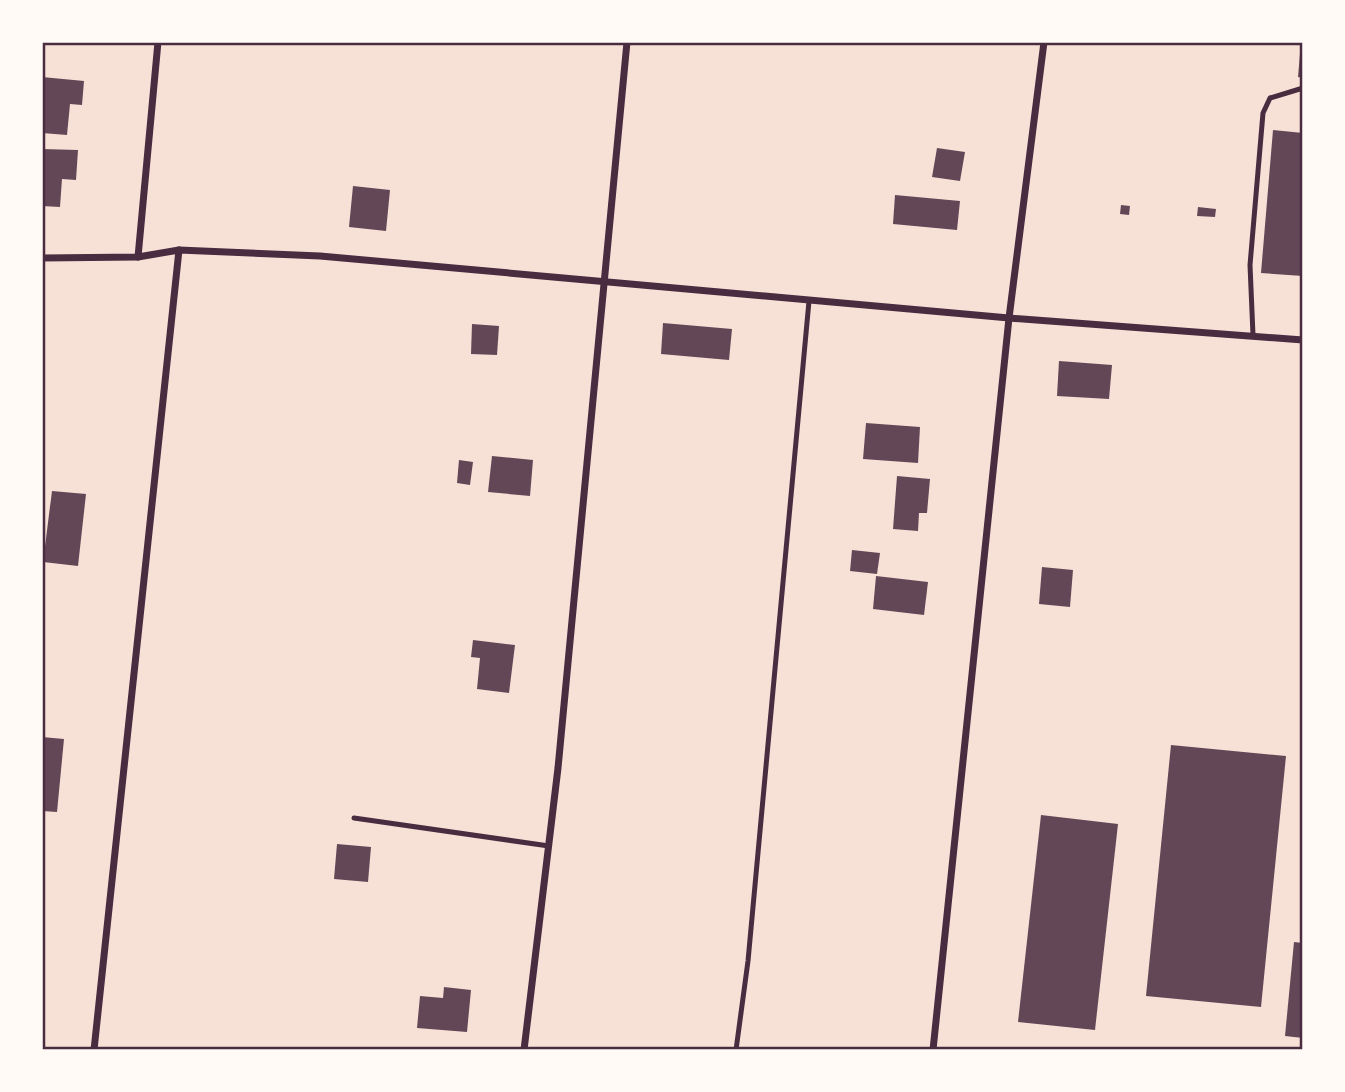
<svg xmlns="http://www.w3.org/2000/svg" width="1345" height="1092" font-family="Bitter,serif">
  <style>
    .building { fill: #644757 }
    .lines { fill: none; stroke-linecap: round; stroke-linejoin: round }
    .service { stroke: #4a2c40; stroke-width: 5 }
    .minor { stroke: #4a2c40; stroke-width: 7 }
    .neatline { fill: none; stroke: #4a2c40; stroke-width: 2.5 }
  </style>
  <rect width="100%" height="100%" fill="#f7e1d7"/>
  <g class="building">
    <polygon points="1301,42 1303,42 1303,78 1298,77"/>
    <polygon points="42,77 84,81 82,105 70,104 67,135 42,133"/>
    <polygon points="1273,130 1303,133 1303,276 1261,273"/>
    <polygon points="937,148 965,152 960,181 932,177"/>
    <polygon points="42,149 78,150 76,180 62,179 60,207 42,206"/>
    <polygon points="353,186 390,190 386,231 349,227"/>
    <polygon points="895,195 960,201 957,230 893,224"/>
    <polygon points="1121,205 1130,206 1129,215 1120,214"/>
    <polygon points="1198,207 1216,209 1215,217 1197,216"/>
    <polygon points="663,323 732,329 729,360 661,354"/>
    <polygon points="472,324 499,326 497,355 471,354"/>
    <polygon points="1059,361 1112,365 1109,399 1057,396"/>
    <polygon points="866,423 920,427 918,463 863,459"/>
    <polygon points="492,456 533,460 530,496 488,492"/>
    <polygon points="459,460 473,462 470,485 457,483"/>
    <polygon points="897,476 930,479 927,513 919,513 918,531 893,529"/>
    <polygon points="52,491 86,494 78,566 43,562"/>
    <polygon points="852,550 880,553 877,574 850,571"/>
    <polygon points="1042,567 1073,570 1070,607 1039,604"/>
    <polygon points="876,576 928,582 924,615 873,609"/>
    <polygon points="473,640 515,645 509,693 477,689 480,658 471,657"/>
    <polygon points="42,737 64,739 57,812 42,811"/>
    <polygon points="1171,745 1286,756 1261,1007 1146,996"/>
    <polygon points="1041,815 1118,824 1095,1030 1018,1022"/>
    <polygon points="337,844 371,847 368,882 334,879"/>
    <polygon points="1294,942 1303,943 1303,1038 1285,1036"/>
    <polygon points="444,987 471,990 467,1032 417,1028 420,996 443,998"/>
  </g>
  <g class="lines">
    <g class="service">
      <polyline points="1253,335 1250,265 1263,113 1270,98 1303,88"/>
      <polyline points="354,818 549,846"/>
      <polyline points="736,1050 748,961 809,301"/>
    </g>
    <g class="minor">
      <polyline points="138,257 158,42"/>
      <polyline points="42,258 138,257 179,250 320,256 1009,318 1303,340"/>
      <polyline points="94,1050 179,250"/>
      <polyline points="524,1050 558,768 627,42"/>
      <polyline points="933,1050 1009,318 1044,42"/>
    </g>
  </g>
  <rect width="1345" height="1092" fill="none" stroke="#fffaf5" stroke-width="88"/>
  <rect x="44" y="44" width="1257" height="1004" class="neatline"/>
</svg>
